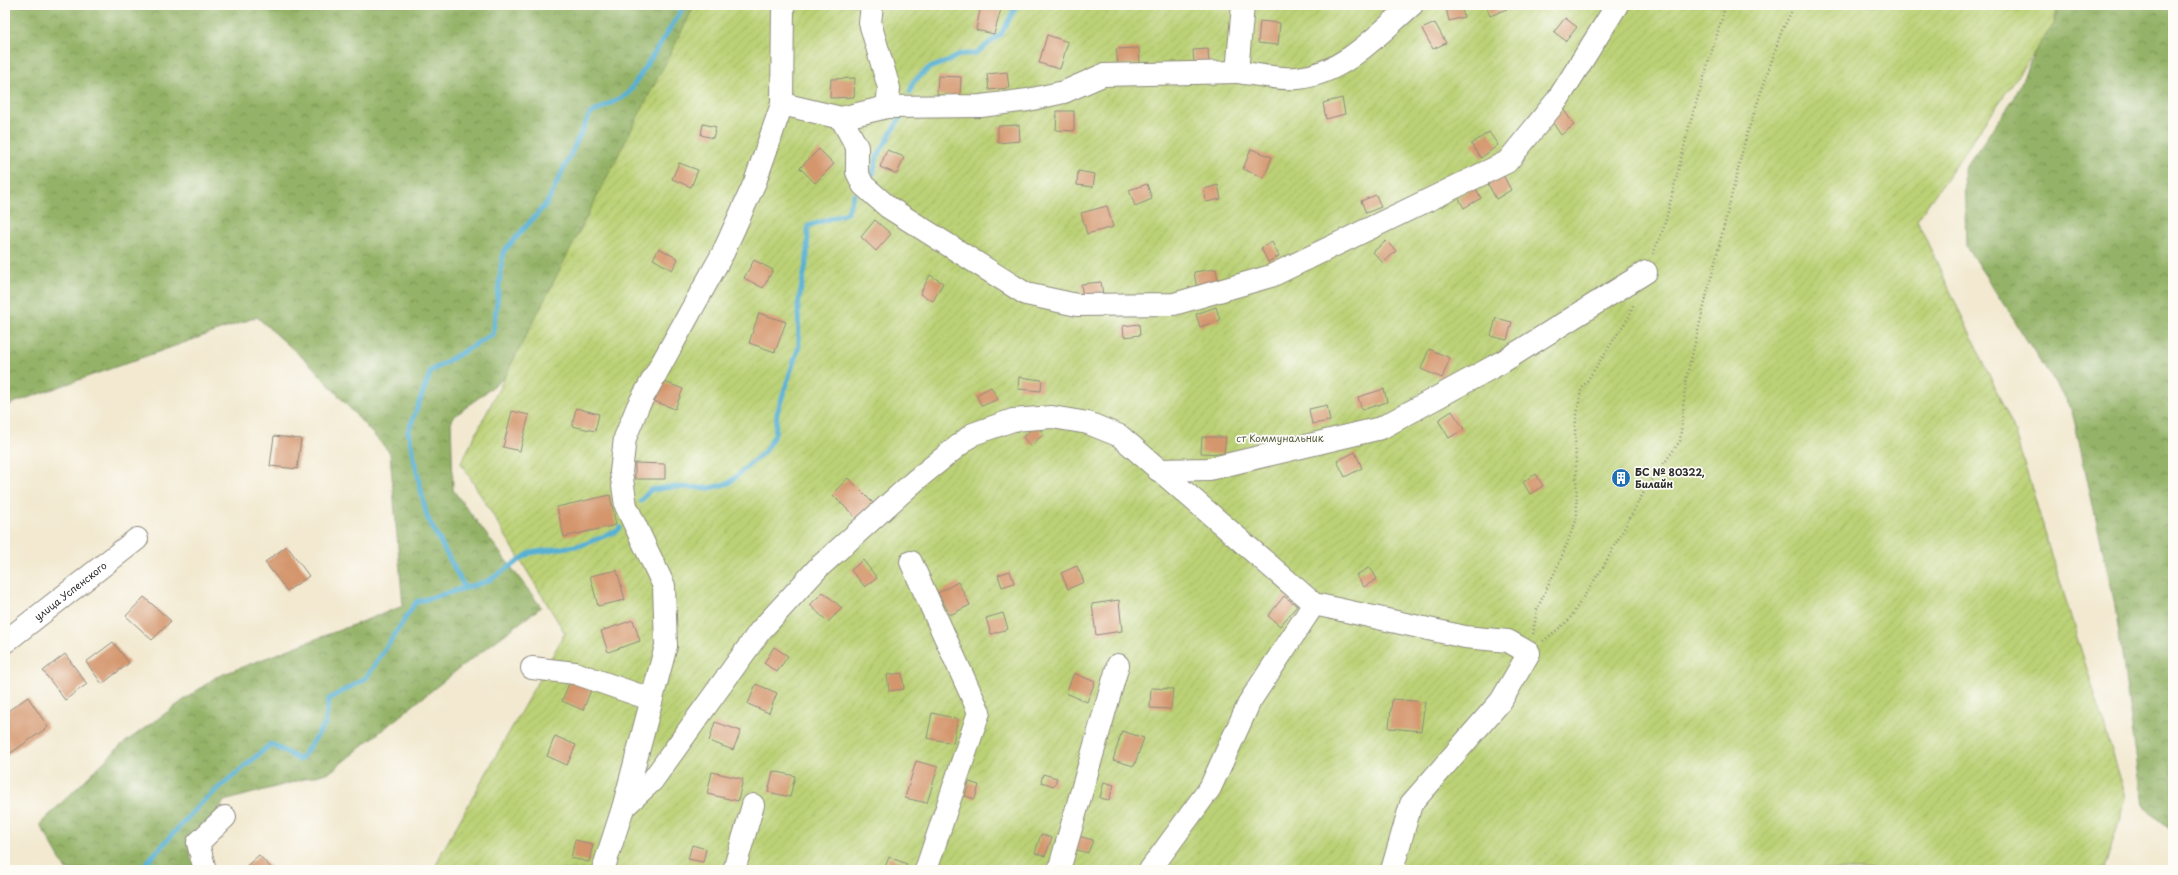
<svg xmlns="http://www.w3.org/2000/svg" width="2178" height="875" font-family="'Playpen Sans',sans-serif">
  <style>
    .forest { fill: url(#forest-crowns); stroke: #606f49 }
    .garden { fill: url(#garden-furrows); stroke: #737e50 }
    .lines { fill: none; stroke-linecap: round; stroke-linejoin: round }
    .stream { stroke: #56b0d4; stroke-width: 5 }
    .building { fill: #d4966d }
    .minor-casing { stroke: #8e8a7e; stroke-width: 24 }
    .path { stroke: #8e8a7e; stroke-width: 2.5; stroke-dasharray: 1 3; stroke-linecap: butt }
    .minor { stroke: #fff; stroke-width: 22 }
    .labels { text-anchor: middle; stroke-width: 3.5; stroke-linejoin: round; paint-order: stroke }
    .park-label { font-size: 10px; fill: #565d42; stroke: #fdfcf7 }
    .poi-label { font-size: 10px; font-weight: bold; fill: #2b2b2b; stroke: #fdfcf7; text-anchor: start }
    .street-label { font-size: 10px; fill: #2b2b2b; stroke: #fdfcf7 }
  </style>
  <defs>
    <pattern id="forest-crowns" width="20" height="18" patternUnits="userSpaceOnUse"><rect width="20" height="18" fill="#94b367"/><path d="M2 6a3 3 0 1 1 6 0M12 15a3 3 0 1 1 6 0" fill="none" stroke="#799255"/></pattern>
    <pattern id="garden-furrows" width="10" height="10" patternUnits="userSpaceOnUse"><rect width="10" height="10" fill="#bbd176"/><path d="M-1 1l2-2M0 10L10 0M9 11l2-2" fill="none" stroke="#a1b466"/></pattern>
  </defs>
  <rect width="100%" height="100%" fill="#fdfcf7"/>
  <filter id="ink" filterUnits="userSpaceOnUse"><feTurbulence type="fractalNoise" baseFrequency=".025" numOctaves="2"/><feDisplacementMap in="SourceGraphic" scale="8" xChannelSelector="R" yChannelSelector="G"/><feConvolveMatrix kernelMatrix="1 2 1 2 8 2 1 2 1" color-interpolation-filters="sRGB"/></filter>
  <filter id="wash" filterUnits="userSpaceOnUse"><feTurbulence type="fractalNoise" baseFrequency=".012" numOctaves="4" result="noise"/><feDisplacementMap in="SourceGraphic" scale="16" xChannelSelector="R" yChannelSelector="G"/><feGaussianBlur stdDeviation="0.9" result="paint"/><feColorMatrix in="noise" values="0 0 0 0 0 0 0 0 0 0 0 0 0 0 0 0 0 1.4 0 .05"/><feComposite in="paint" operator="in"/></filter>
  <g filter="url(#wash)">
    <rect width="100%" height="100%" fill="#f2e9d0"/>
    <g class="forest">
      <polygon points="5,5 699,5 504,378 451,419 453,490 541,607 461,667 330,772 224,801 190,857 199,870 66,870 40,824 120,746 216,677 403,606 390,453 313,367 257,317 13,403 5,408"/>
      <polygon points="2055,5 2173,5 2173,831 2143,806 2115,605 2072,410 1966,246 1964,169 2014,99"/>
    </g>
    <polygon class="garden" points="695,5 2058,5 2054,24 1917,220 2012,424 2126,797 2104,870 434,870 442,852 565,633 461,463"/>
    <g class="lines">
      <g class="stream">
        <polyline points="910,92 913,82 929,68 949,61 960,54 975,54 1001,34 1017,5"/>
        <polyline points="873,174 877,157 901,116"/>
        <polyline points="641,501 650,490 671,487 710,488 729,483 765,451 775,434 777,413 799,346 798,305 807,259 808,226 847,213 854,194"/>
        <polyline points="465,588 488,581 530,553 582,545 617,531 620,528"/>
        <polyline points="140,870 201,803 271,744 300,760 325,724 329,699 366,678 416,602 465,588 427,517 408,432 431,371 493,334 503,252 547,203 590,114 628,94 685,5"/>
      </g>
    </g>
    <g id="blocks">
      <g class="building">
        <polygon points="981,5 1001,9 994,34 976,30"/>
        <polygon points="1455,5 1461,5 1464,17 1449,21 1446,8"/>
        <polygon points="1486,5 1506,5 1507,9 1490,16"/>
        <polygon points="1565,18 1577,27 1566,41 1554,32"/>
        <polygon points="1260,21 1280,23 1278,45 1258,43"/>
        <polygon points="1435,23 1446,43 1433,49 1422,29"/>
        <polygon points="1047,35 1068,42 1060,69 1039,63"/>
        <polygon points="1139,48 1140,63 1118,65 1116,49"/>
        <polygon points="1208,49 1209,64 1194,65 1193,50"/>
        <polygon points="1007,72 1009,88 989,90 987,74"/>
        <polygon points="938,76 961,77 960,96 937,95"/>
        <polygon points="855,78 854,97 830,98 831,79"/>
        <polygon points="1342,98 1345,114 1326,119 1323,103"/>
        <polygon points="1564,110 1574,125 1561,135 1551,120"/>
        <polygon points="1057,111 1074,111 1074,131 1056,130"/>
        <polygon points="703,124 716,127 713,138 701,135"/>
        <polygon points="1019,125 1020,141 998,143 998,126"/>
        <polygon points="1489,132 1498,145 1481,158 1471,144"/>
        <polygon points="819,149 834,164 815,183 800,168"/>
        <polygon points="1251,149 1272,157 1264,178 1243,169"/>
        <polygon points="887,150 904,157 897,174 880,167"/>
        <polygon points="679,163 698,170 691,187 672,179"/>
        <polygon points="1078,171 1095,174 1093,187 1077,185"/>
        <polygon points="1502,173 1511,190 1496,199 1487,182"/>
        <polygon points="1147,184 1152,199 1135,206 1129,190"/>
        <polygon points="1218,185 1221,199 1206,202 1204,189"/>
        <polygon points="1475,187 1481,198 1464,208 1458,197"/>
        <polygon points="1376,195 1381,207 1366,213 1361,201"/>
        <polygon points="1107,206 1113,227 1087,234 1081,213"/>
        <polygon points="875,220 891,234 876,251 861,237"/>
        <polygon points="1386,241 1396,251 1383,263 1373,252"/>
        <polygon points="1272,242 1279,256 1268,262 1261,248"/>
        <polygon points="659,248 678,259 672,270 653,259"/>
        <polygon points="754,260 773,270 763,288 744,278"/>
        <polygon points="1216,269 1219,285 1197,289 1194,272"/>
        <polygon points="930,275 943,283 933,301 920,294"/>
        <polygon points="1101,282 1103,295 1083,297 1081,284"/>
        <polygon points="1216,307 1220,320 1200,327 1196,314"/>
        <polygon points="759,313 786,322 775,352 749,343"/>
        <polygon points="1496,318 1512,322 1507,340 1491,336"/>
        <polygon points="1139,324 1140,335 1124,337 1123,326"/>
        <polygon points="1429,349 1450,358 1442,378 1421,369"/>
        <polygon points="1019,377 1042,380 1041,391 1018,389"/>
        <polygon points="662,381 683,389 675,409 654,401"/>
        <polygon points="991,387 998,399 982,406 976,395"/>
        <polygon points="1384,389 1387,402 1362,410 1358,397"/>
        <polygon points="1327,405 1330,421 1312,424 1309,409"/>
        <polygon points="576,408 599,414 595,431 572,426"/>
        <polygon points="512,411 529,415 520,451 503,447"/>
        <polygon points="1452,411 1464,429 1449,438 1438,420"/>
        <polygon points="1036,425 1044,434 1030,446 1023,437"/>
        <polygon points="274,436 301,439 297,469 270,466"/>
        <polygon points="1202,437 1226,437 1224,454 1201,453"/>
        <polygon points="1355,452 1362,468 1345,477 1337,461"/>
        <polygon points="635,463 665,464 665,479 635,479"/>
        <polygon points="1621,472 1627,477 1620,485 1614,479"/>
        <polygon points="1536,474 1543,486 1530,494 1523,482"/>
        <polygon points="848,478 873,503 857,519 832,494"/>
        <polygon points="610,495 616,525 564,537 557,507"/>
        <polygon points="287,546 309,576 287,591 265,562"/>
        <polygon points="863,560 877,578 865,587 851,570"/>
        <polygon points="1077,566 1084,582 1068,589 1061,573"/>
        <polygon points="1370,567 1377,579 1364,587 1356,575"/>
        <polygon points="617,570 625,600 598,606 590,576"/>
        <polygon points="1010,571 1014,583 1002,587 998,575"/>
        <polygon points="958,582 970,605 950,615 938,593"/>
        <polygon points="823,592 842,608 828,622 810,605"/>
        <polygon points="1284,596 1297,606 1280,626 1268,616"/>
        <polygon points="144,597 171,621 152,640 126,616"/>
        <polygon points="1119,600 1122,631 1096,635 1092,604"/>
        <polygon points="1003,613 1008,629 991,634 986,618"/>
        <polygon points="633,620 640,641 608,652 601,631"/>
        <polygon points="113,642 129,663 102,684 86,662"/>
        <polygon points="774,647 788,656 777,672 764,663"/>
        <polygon points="65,654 87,684 65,700 43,671"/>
        <polygon points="902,673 904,689 889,691 887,675"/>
        <polygon points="1074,673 1095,682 1087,702 1066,693"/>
        <polygon points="570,681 591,690 583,710 562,701"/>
        <polygon points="756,684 777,693 769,713 748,704"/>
        <polygon points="1151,688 1173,689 1171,709 1150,708"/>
        <polygon points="28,697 48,727 5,757 5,713"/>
        <polygon points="1392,699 1425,702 1421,731 1389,728"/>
        <polygon points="932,713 958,719 953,743 927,738"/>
        <polygon points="715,722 741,731 733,750 709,741"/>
        <polygon points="1122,731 1144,738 1134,766 1113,760"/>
        <polygon points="555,736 576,745 567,765 547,756"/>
        <polygon points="916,761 938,767 927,803 905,798"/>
        <polygon points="773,771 795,776 790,797 768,792"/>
        <polygon points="712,772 743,779 738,801 707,794"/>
        <polygon points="1043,774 1057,778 1054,786 1041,782"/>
        <polygon points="969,782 979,785 975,799 965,796"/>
        <polygon points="1104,782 1114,785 1109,800 1100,798"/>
        <polygon points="1041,834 1052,838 1045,856 1035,853"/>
        <polygon points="1078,836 1093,840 1088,853 1074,849"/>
        <polygon points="575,840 593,844 589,862 571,858"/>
        <polygon points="692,845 706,849 703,862 688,859"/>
        <polygon points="259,855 273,870 242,870"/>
        <polygon points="889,857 907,864 904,870 884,870"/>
      </g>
    </g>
  </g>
  <g filter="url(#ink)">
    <use href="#blocks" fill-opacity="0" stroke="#8e8a7e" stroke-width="1"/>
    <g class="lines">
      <g class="minor-casing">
        <g id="minor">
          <polyline points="872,5 870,23 889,88 887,107"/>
          <path d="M1237 72C1255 74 1281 80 1298 78 1345 73 1378 34 1412 5"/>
          <polyline points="782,104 841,118 887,107 981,106 1028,100 1064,92 1103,75 1237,72 1243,5"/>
          <polyline points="841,118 857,147 857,172 863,185 888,207 1026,294 1077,305 1174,304 1271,276 1507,162 1558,99 1617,5"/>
          <polyline points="1158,470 1209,469 1381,428 1502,362 1646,272"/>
          <polyline points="911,562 979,712 926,870"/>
          <path id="s1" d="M5 642 137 539"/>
          <polyline points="532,668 575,673 650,699"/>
          <polyline points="623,808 652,781 760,631 818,568 917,479 973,434 1013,420 1052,417 1088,423 1120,436 1314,604 1465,637 1508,641 1529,653 1501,701 1411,804 1392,870"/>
          <polyline points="205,870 198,843 225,817"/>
          <polyline points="603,870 623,808 666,646 664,586 626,506 621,472 625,438 638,406 723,253 755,182 782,104 783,5"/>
          <polyline points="734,870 753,805"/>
          <polyline points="1059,870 1118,665"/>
          <polyline points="1150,870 1210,788 1250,701 1314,604"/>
        </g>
      </g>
      <g class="path">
        <polyline points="1653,254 1664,227 1690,123 1726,5"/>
        <polyline points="1533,634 1537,609 1560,561 1577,518 1575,427 1581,390 1630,315 1634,303"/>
        <polyline points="1543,641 1568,621 1603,567 1645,490 1680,441 1686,379 1746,137 1782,30 1795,5"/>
      </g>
      <use href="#minor" class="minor"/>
    </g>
  </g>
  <defs>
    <g id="building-disc" transform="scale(1)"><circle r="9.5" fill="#1f6fb2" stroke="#fdfcf7"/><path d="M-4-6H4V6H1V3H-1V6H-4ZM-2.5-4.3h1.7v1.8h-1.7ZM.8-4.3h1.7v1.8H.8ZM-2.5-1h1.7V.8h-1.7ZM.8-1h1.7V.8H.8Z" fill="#fff"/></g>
  </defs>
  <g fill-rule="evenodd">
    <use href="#building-disc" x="1621" y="478"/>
  </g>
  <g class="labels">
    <g class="park-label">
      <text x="1280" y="442">ст Коммунальник</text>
    </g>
    <g class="poi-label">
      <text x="1635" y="476">БС № 80322,<tspan x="1635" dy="12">Билайн</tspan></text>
    </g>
    <g class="street-label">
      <text dy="4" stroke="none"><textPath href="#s1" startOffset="83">улица Успенского</textPath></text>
    </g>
  </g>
  <rect width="2178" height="875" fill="none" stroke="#fdfcf7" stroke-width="20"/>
</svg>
